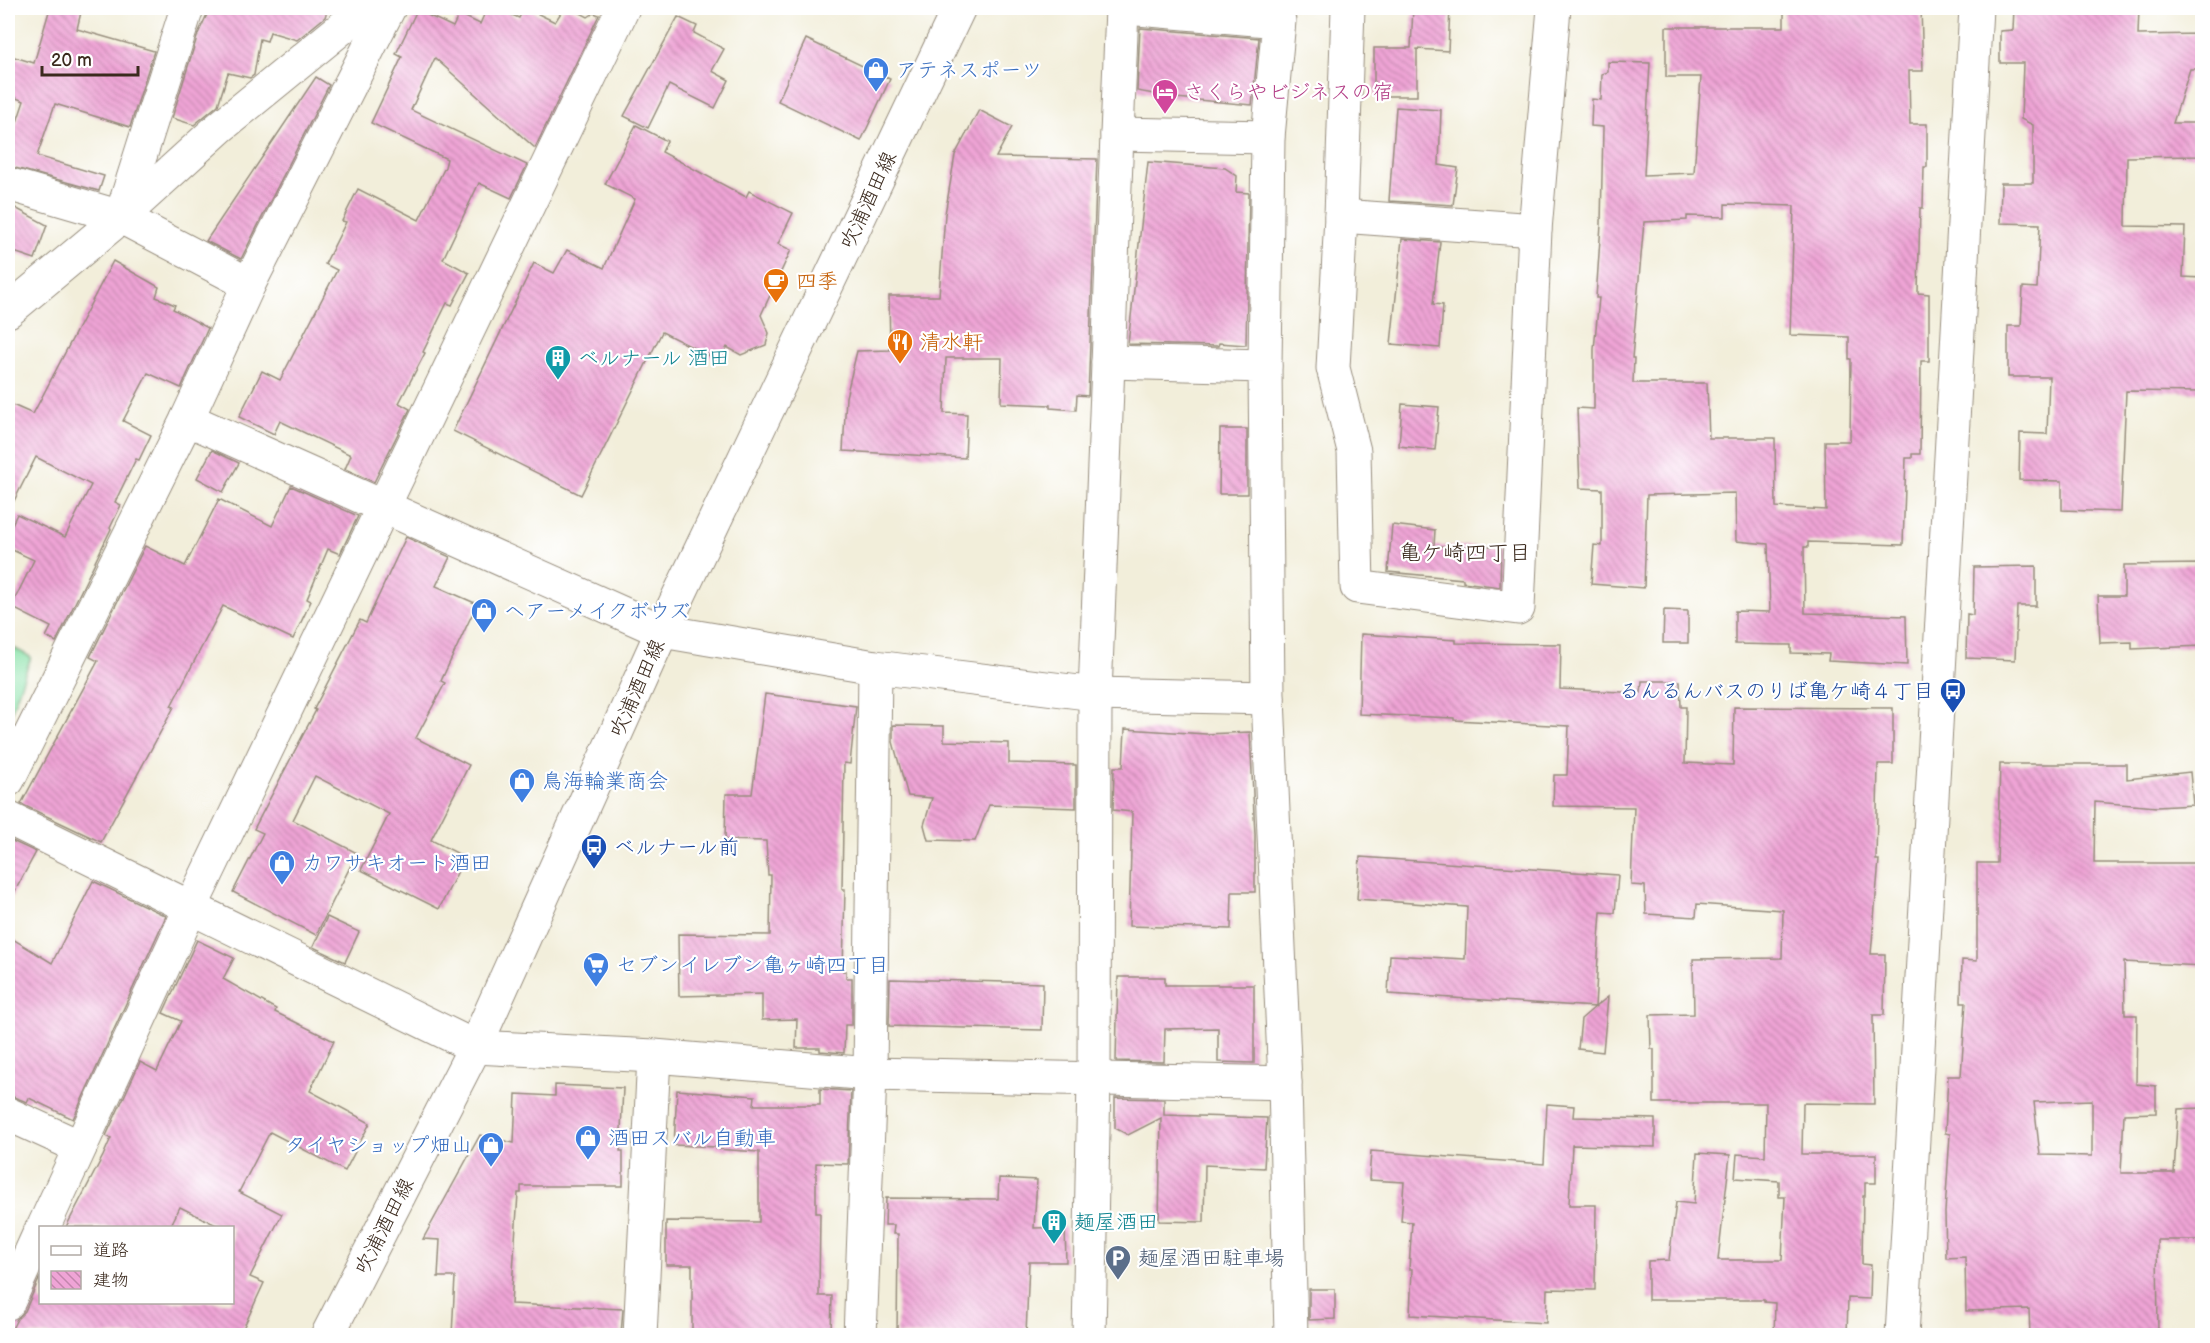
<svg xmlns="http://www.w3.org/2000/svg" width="2210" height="1343" font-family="'Balsamiq Sans','Klee One',sans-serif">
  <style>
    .park { fill: #87e1a7; stroke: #618662; stroke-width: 1.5 }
    .building { fill: url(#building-back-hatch); fill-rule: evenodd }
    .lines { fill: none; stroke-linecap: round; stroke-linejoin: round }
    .minor-casing { stroke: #968c7c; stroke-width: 35 }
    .secondary-casing { stroke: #968c7c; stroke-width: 35 }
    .minor { stroke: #fff; stroke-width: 33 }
    .secondary { stroke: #fff; stroke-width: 33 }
    .labels { text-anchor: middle; stroke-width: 4.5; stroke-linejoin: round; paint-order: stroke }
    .shop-label { font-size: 21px; fill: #366cbe; stroke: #fff; text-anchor: start }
    .hotel-label { font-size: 21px; fill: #b23c85; stroke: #fff; text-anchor: start }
    .street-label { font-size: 21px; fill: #3b2a1e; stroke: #fff }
    .food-label { font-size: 21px; fill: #c56008; stroke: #fff; text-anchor: start }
    .culture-label { font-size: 21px; fill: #0d838f; stroke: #fff; text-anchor: start }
    .transit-label { font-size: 21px; fill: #164399; stroke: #fff; text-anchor: end }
    .service-label { font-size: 21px; fill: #4e5e75; stroke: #fff; text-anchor: start }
    .neighbourhood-label { font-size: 22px; fill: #3b2a1e; stroke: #fff }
  </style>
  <defs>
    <pattern id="building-back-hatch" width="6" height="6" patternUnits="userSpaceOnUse" patternTransform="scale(1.5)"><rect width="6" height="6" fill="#efa4d6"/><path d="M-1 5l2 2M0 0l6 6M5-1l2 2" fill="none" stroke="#c386ad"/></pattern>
  </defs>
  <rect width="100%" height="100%" fill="#fff"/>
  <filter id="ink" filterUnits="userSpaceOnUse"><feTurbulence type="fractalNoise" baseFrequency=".0167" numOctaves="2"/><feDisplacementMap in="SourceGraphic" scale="12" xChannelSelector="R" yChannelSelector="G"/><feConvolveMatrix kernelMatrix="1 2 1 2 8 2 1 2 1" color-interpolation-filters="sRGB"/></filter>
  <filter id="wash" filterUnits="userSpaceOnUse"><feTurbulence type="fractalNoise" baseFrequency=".008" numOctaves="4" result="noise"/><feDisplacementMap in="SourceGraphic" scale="24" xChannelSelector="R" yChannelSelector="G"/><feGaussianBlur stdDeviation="1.35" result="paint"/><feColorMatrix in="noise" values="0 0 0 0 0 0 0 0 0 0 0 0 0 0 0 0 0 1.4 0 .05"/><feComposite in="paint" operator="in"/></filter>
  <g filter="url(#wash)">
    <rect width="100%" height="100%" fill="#f2eeda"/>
    <polygon class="park" points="8,645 31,657 8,721"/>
    <g id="blocks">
      <g class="building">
        <polygon points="50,8 82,8 77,29 154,51 130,127 55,104 37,156 104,176 99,191 8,166 8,149 24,101 8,95 8,55 34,63"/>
        <polygon points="210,8 328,8 325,17 297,40 270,32 267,41 260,39 254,75 250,78 228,73 218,105 194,125 172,118 198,34"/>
        <polygon points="487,8 496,8 519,18 524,8 526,8 555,22 564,8 571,8 588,17 594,13 599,15 535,148 435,58 411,110 527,165 511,198 479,183 443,259 469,273 452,305 447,303 423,352 425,353 399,403 410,409 374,482 345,469 351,455 280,421 274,434 239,417 262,371 280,380 337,270 325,264 346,222 342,221 358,189 419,220 445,167 447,159 371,123 402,57 396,54 417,10 453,27 459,14 480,24"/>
        <polygon points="1413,8 1450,8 1448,51 1417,49 1417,96 1374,96 1374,48 1411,48"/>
        <path d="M1784 8H1921L1923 71H1909L1910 124H1927V167H1924L1923 208H1920L1918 293 1929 294V361H1921L1920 454H1912V458H1906L1903 545 1808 542V547H1804L1805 613 1906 616 1907 665 1828 661 1829 654 1791 653V645L1735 644V611L1770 612 1768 544 1736 541 1735 493 1647 495 1644 588 1591 584 1594 545 1602 546V489L1580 488 1577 408 1594 409V349L1599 298H1596L1601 224 1603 127 1591 126 1592 99 1601 100 1602 74 1608 72V62L1650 63 1644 175 1694 173 1701 77H1666V27H1784ZM1725 204 1794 206 1790 335 1849 337V359H1851L1850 441H1825L1826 510 1776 507 1775 438H1709L1707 383H1633L1634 358H1632L1644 222 1687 220V216L1725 217Z"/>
        <polygon points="2014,8 2139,8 2138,35 2202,34 2202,69 2190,69 2173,123 2202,123 2202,156 2127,157 2126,226 2185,227 2183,277 2202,278 2202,392 2126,391 2121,512 2062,510 2062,481 2019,480 2020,433 2047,434 2049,377 2008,377 2008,326 2021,326 2023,287 2037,288 2040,224 2000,223 2001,183 2033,183 2033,125 2021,119 2023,63 2000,63 2000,31 2013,30"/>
        <polygon points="678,17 697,26 694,33 724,49 712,71 729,80 715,108 669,85 648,128 624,116"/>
        <polygon points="1140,28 1259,38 1252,105 1176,98 1137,91"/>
        <polygon points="806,39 890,79 861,141 778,101"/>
        <polygon points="316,77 329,85 241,259 206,241"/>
        <polygon points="1396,107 1441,110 1439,165 1458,168 1453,205 1389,201"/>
        <polygon points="979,110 1012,127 996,157 1097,159 1088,396 1077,395 1076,410 1050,408 1050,405 1001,403 1002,358 946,358 944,413 967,414 965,458 843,451 846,397 857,351 890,350 889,296 939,296 945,214 955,155"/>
        <polygon points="636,125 667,141 662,152 746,197 749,191 793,213 778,244 791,250 761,315 769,333 766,345 741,355 727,347 720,361 662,332 581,495 453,431 534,263 554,273 567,250 604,268 635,199 605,184"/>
        <polygon points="1148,162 1225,168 1237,176 1236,192 1249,193 1246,345 1219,343 1218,346 1128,344"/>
        <polygon points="8,204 47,225 35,259 8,250"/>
        <polygon points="1402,239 1440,242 1433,304 1443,305 1440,348 1391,344"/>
        <polygon points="113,261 159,287 156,297 175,305 173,309 208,328 181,388 148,373 123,421 151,435 139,460 136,459 115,502 121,505 110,528 111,529 56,642 46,637 51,627 11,607 34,560 8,548 8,533 17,514 65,537 91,485 36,457 8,513 8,403 33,414"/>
        <polygon points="1402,404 1439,407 1435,450 1399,446"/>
        <polygon points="1220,429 1247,429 1247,494 1219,494"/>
        <polygon points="212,450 239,463 223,492 197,478"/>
        <polygon points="291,486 358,516 340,554 328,549 307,599 311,601 293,639 223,606 171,706 174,707 101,842 21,804 98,661 90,657 145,546 185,566 219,499 272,526"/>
        <polygon points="1392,525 1435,530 1434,546 1501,546 1500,587 1463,582 1463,579 1388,572"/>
        <polygon points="406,537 450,557 436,586 477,604 441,681 445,683 416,738 469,765 431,840 465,857 439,909 361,870 389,814 315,776 293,820 357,853 316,935 233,892 263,833 254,829 316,710 314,709 360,620 366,623"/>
        <polygon points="2202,564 2202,646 2132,649 2132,642 2100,643 2098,596 2124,596 2124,565"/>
        <polygon points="2036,566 2036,606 2017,606 2015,660 1966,658 1967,614 1973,615 1974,567"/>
        <polygon points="1664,610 1688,611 1688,643 1663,643"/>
        <polygon points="1361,634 1456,640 1456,643 1561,644 1560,689 1641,693 1642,681 1680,681 1681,707 1686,707 1685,763 1733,765 1734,707 1893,708 1893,764 1878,764 1876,860 1879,860 1871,954 1885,954 1884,1015 1873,1015 1874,1104 1803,1103 1802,1154 1876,1154 1876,1183 1865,1183 1865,1196 1863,1196 1862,1264 1871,1265 1870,1299 1848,1298 1847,1335 1774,1335 1775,1303 1764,1302 1764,1300 1648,1300 1648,1261 1669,1260 1676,1202 1694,1204 1697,1153 1730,1155 1718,1260 1782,1260 1785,1197 1779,1197 1779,1181 1735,1178 1737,1154 1765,1156 1766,1103 1654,1103 1654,1049 1651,1049 1650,1015 1694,1014 1693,959 1782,958 1783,910 1697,904 1696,917 1646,914 1645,886 1631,885 1634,807 1553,806 1554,775 1567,775 1569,726 1454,720 1454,718 1359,714"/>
        <polygon points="765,694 856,706 850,764 844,763 842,889 845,889 843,971 846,971 846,978 852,978 852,1025 845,1025 844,1053 820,1051 820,1048 796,1048 797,1019 762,1020 762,994 679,996 678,934 770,935 771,875 768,875 766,841 725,840 726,794 752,794"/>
        <polygon points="893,725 944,726 944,741 1009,743 1009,763 1076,765 1076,808 989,805 975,841 928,840 924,825 932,798 908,796 893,742"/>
        <polygon points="1125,729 1206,734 1250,732 1255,835 1255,892 1232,892 1231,929 1129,926 1132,812 1113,810 1114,767 1123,767"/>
        <path d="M2000 764H2127V779L2190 772 2193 805 2157 807 2095 802 2094 863H2202V966L2124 962 2125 1015H2137L2136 1084 2156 1086V1113L2124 1114 2121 1173H2174L2178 1109 2202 1108V1240H2157L2158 1335H2030L2029 1309 1966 1311 1965 1257 1946 1258 1945 1212 1950 1134 1945 1133 1948 1076H1961L1966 1002H1961L1962 960 1977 961V863H1997ZM2092 1100V1156L2040 1155 2034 1102Z"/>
        <polygon points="8,839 36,852 8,904"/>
        <polygon points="1360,857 1618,875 1615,913 1601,912 1599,940 1595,1007 1608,997 1603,1052 1578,1049 1581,1019 1595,1007 1388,994 1390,955 1465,959 1467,907 1357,899"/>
        <polygon points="93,881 166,916 73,1119 29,1098 27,1102 8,1095 8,936 52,963"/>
        <polygon points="327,917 359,932 345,962 313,947"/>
        <polygon points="197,940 234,958 223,979 276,1009 275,1012 334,1041 310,1091 370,1123 345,1171 270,1132 239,1192 282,1214 250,1277 264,1283 240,1335 9,1335 17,1319 25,1311 40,1277 40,1302 232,1302 232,1227 220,1227 180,1207 170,1227 66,1227 103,1156 111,1138 106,1136 140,1062 157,1071 181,1021 163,1013"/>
        <polygon points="1118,977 1165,977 1165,985 1254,985 1254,1063 1218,1062 1218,1028 1165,1029 1164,1062 1116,1061"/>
        <polygon points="890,979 1043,983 1042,1030 889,1026"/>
        <polygon points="555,1085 623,1088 620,1151 623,1151 623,1186 521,1186 521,1193 518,1193 511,1304 623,1309 621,1334 452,1335 455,1277 438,1277 440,1240 423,1239 480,1135 514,1143 516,1094 555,1096"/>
        <polygon points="820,1089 851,1091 848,1164 816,1163 816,1213 820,1213 819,1296 832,1296 831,1333 743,1332 743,1335 692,1335 692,1265 666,1265 666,1221 759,1222 759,1152 716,1149 716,1147 674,1145 677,1090 755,1096 754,1105 820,1105"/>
        <polygon points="1115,1098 1164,1099 1164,1115 1267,1118 1264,1168 1205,1165 1204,1222 1159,1221 1161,1118 1128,1135 1115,1128"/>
        <polygon points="1547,1104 1574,1106 1573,1117 1655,1119 1655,1147 1572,1145 1569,1205 1596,1205 1595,1290 1547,1289 1546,1323 1410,1315 1412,1269 1409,1269 1412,1222 1401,1221 1404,1182 1369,1180 1371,1151 1544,1164"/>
        <polygon points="999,1178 1037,1180 1034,1228 1065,1227 1066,1262 1029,1262 1026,1335 897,1335 898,1234 893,1234 894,1225 885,1225 886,1198 998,1199"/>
        <polygon points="1309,1289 1335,1289 1335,1319 1309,1320"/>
      </g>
    </g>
  </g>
  <g filter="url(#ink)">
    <use href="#blocks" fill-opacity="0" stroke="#968c7c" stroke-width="1.5"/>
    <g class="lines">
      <g class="minor-casing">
        <g id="minor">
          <polyline points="1126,8 1279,21 1268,137 1265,366"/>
          <polyline points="1348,8 1341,216 1333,368 1354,451 1357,587 1518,608 1535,230 1554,8"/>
          <polyline points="1117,134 1268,137"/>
          <polyline points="8,184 121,217 249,284"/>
          <polyline points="1341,216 1535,230"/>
          <polyline points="121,217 187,8"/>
          <polyline points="8,311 121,217 219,128 366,8"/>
          <polyline points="1108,362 1265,366 1268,698 1285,1083 1291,1336"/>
          <polyline points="187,419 662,631 875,667 1095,694 1268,698"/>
          <polyline points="8,780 187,419 249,284 389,8"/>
          <polyline points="8,818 475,1047 654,1056 870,1074 1285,1083"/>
          <polyline points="8,1114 80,1147"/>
          <polyline points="43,1228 191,907 623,8"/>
          <polyline points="8,1303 40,1232"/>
          <polyline points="640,1336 654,1056"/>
          <polyline points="860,1336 870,1074 875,667"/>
          <polyline points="1089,1336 1094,1079 1095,694 1122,8"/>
          <polyline points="1902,1336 1976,8"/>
        </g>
      </g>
      <g class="secondary-casing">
        <polyline id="secondary" points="327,1336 475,1047 662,631 959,8"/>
      </g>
      <use href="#minor" class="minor"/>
      <use href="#secondary" class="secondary"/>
    </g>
  </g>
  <defs>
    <g id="shop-pin" transform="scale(1.35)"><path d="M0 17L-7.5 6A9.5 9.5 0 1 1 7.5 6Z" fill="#3f7fe0" stroke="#fff"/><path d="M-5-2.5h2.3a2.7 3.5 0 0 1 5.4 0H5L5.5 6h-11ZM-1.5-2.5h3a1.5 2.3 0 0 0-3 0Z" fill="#fff"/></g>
    <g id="hotel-pin" transform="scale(1.35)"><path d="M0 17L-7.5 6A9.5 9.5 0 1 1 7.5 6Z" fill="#d1479c" stroke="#fff"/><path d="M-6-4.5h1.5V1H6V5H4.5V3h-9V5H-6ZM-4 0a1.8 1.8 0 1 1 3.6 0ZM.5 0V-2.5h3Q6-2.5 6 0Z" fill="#fff"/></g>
    <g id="cafe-pin" transform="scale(1.35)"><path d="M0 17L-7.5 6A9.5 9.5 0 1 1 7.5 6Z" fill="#e8710a" stroke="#fff"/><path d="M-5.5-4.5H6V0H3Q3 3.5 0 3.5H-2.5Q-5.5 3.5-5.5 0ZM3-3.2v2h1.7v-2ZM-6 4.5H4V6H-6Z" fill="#fff"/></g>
    <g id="restaurant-pin" transform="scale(1.35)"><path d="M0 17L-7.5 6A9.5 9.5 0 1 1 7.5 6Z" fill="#e8710a" stroke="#fff"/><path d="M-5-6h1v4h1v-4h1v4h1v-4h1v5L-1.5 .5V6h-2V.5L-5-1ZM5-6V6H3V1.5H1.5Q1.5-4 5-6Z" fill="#fff"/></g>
    <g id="building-pin" transform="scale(1.35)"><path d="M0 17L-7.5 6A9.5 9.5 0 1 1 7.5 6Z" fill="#0f9aa8" stroke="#fff"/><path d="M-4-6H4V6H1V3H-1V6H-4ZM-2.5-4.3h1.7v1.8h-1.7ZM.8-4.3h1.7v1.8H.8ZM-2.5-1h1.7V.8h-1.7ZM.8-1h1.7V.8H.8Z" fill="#fff"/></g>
    <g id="bus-pin" transform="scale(1.35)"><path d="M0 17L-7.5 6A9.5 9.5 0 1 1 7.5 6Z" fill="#1a4fb4" stroke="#fff"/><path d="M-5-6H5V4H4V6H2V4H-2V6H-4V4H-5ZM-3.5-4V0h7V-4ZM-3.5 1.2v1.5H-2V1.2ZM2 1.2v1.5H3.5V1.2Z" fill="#fff"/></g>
    <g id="supermarket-pin" transform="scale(1.35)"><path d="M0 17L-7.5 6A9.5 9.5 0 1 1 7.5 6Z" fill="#3f7fe0" stroke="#fff"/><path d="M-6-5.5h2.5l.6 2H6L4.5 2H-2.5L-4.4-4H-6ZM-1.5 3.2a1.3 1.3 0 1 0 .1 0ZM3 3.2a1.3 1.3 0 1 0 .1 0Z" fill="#fff"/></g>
    <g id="parking-pin" transform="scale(1.35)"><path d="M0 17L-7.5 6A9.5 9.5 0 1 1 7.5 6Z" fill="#5c6f8a" stroke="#fff"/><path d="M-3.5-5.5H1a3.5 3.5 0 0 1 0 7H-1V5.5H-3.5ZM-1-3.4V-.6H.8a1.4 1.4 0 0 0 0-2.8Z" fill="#fff"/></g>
  </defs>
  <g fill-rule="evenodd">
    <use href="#shop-pin" x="876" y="70"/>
    <use href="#hotel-pin" x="1165" y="92"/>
    <use href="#cafe-pin" x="776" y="281"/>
    <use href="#restaurant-pin" x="900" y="342"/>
    <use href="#building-pin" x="558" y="358"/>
    <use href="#shop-pin" x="484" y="611"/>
    <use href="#bus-pin" x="1953" y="691"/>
    <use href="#shop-pin" x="522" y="781"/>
    <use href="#bus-pin" x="594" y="847"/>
    <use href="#shop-pin" x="282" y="863"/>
    <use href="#supermarket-pin" x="596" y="965"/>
    <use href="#shop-pin" x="588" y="1138"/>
    <use href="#shop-pin" x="491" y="1145"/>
    <use href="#building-pin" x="1054" y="1222"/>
    <use href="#parking-pin" x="1118" y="1258"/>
  </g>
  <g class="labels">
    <g class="shop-label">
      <text x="896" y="77">アテネスポーツ</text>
      <text x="504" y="618">ヘアーメイクボウズ</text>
      <text x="542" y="788">鳥海輪業商会</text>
      <text x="302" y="870">カワサキオート酒田</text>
      <text x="616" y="972">セブンイレブン亀ヶ崎四丁目</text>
      <text x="608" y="1145">酒田スバル自動車</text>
      <text x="472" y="1152" text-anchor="end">タイヤショップ畑山</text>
    </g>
    <g class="hotel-label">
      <text x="1184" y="99">さくらやビジネスの宿</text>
    </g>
    <g class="street-label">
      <text transform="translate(868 200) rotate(-65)" y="7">吹浦酒田線</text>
      <text transform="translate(637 688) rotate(-66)" y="7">吹浦酒田線</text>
      <text transform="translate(384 1226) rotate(-63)" y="7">吹浦酒田線</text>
    </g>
    <g class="food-label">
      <text x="796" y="288">四季</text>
      <text x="920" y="349">清水軒</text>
    </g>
    <g class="culture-label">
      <text x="578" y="365">ベルナール 酒田</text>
      <text x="1074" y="1229">麺屋酒田</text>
    </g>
    <g class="transit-label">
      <text x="1934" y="698">るんるんバスのりば亀ケ崎４丁目</text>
      <text x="614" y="854" text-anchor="start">ベルナール前</text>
    </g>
    <g class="service-label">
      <text x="1138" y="1265">麺屋酒田駐車場</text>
    </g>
    <g class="neighbourhood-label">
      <text x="1465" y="560">亀ケ崎四丁目</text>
    </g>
  </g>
  <rect width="2210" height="1343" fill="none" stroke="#fff" stroke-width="30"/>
  <rect x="39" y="1226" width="195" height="78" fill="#ffffff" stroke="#b1aaa5" stroke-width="1.5"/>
  <rect x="51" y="1246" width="30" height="9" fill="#ffffff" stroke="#b1aaa5" stroke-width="1.5"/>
  <text x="93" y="1256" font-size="18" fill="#3b2a1e">道路</text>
  <rect x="51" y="1271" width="30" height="18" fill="url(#building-back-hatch)" stroke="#b1aaa5" stroke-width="1.5"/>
  <text x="93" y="1286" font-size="18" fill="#3b2a1e">建物</text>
  <path d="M42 66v9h96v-9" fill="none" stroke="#3b2a1e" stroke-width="3"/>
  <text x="51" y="66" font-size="18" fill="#3b2a1e" stroke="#ffffff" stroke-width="4.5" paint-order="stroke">20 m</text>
</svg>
